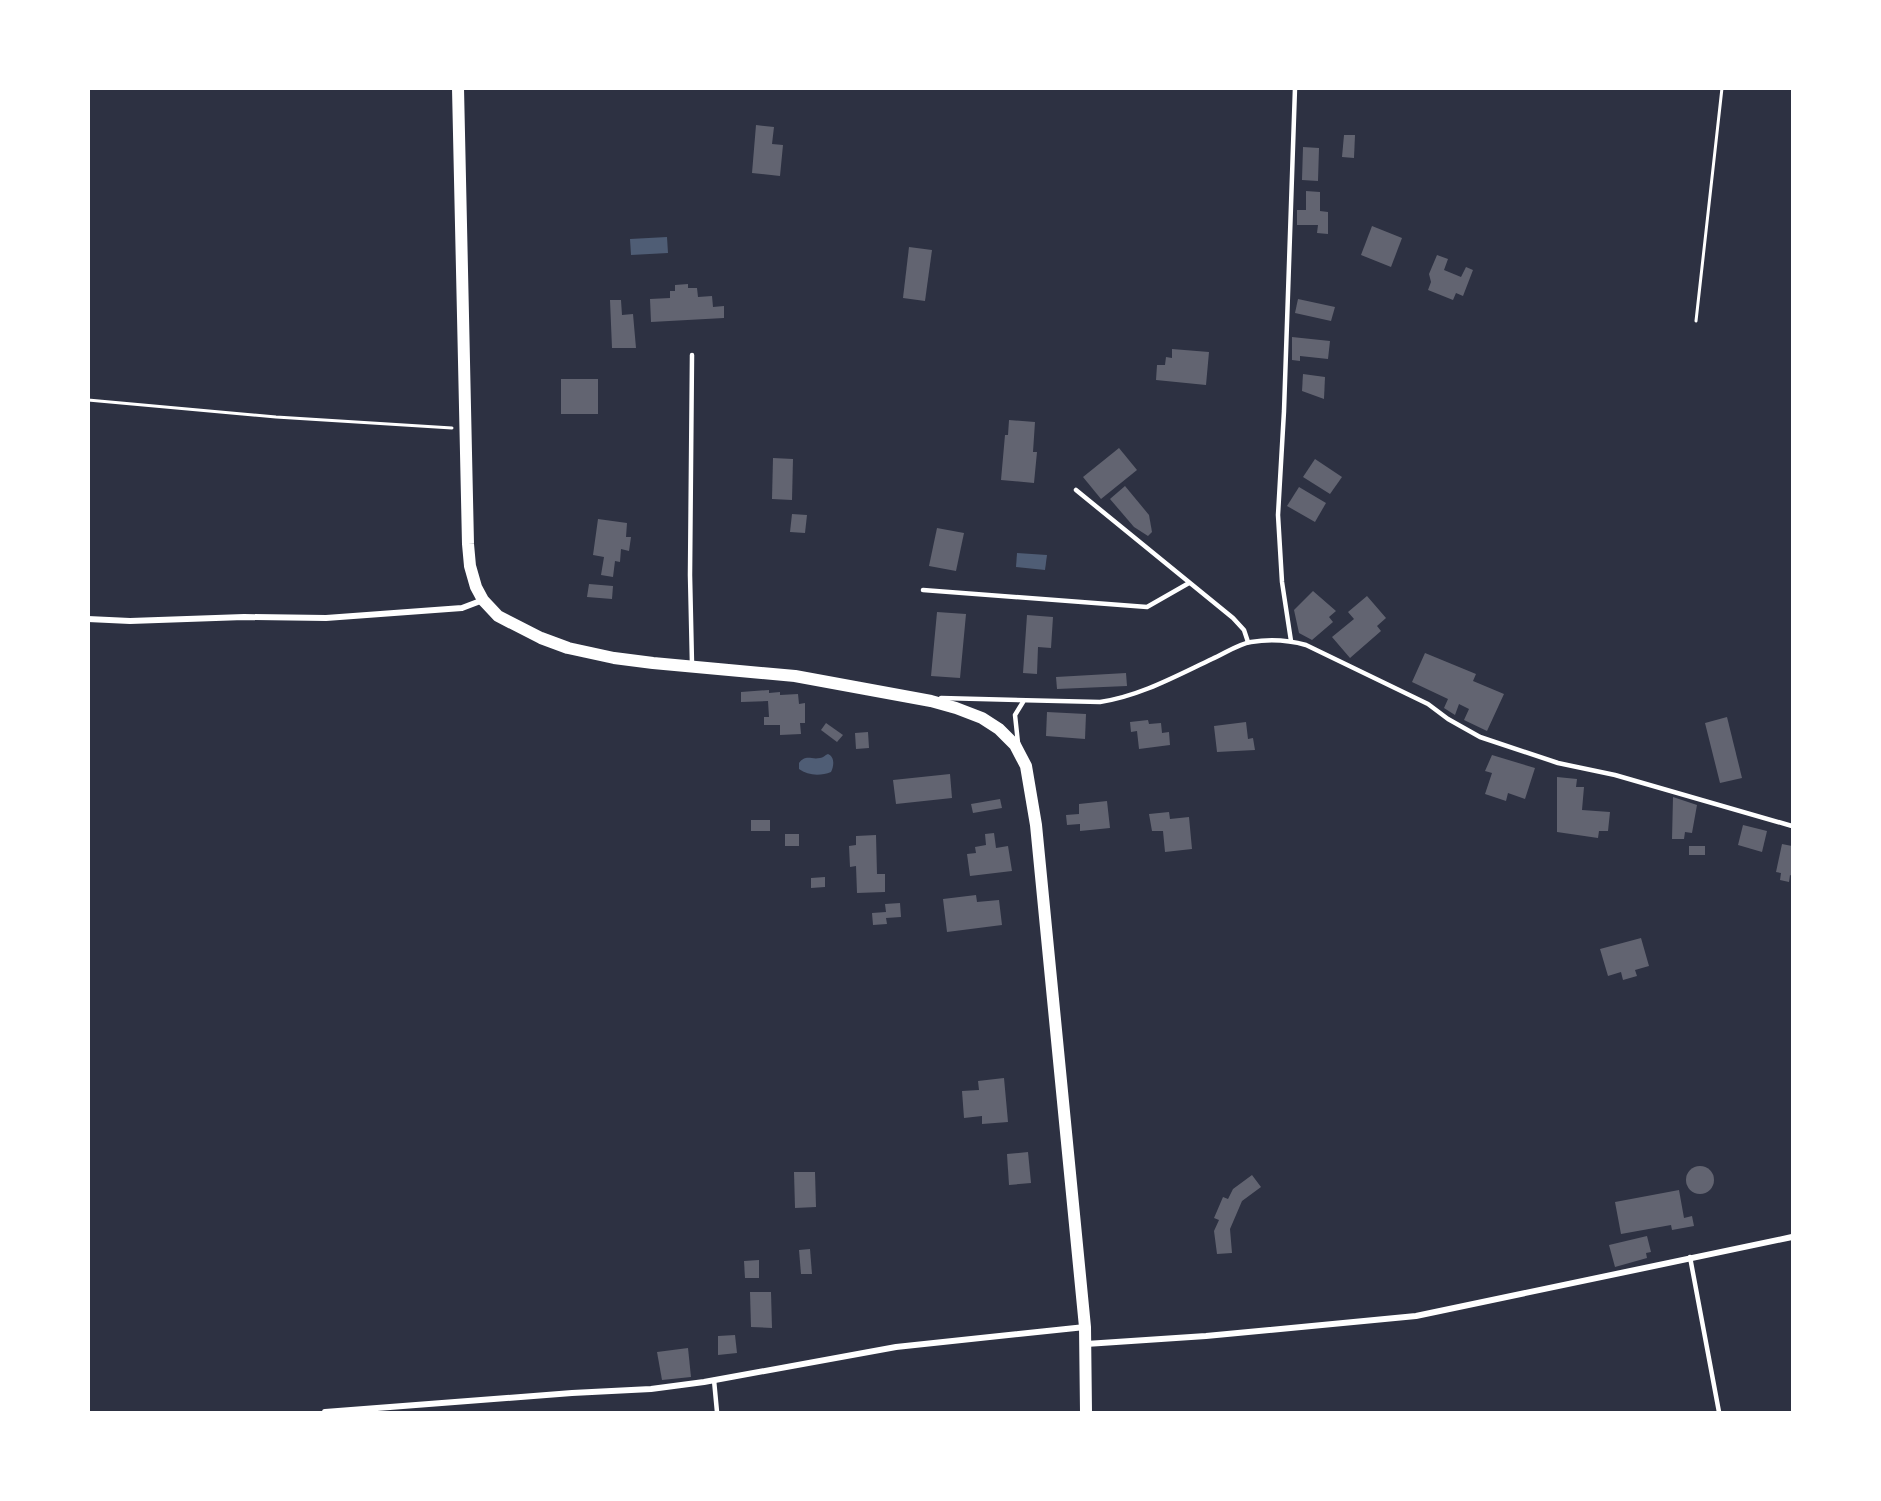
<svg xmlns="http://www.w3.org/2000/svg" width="1881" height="1501" font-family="Bitter,serif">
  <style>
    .water { fill: #4f5d75 }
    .building { fill: #626471 }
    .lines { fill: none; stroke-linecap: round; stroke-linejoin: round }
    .path { stroke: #fff; stroke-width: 3 }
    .service { stroke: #fff; stroke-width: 4.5 }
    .minor { stroke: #fff; stroke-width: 6 }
    .secondary { stroke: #fff; stroke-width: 12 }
  </style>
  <rect width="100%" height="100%" fill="#2d3142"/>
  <g class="water">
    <polygon points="667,237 668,253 631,255 630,239"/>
    <polygon points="1017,553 1047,555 1045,570 1016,567"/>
    <path d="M828 754C835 757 834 766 831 772 821 776 808 776 799 769V763C806 754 811 760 820 758 823 758 825 755 828 754Z"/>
  </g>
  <g class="building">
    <polygon points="756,125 774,127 772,144 783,145 780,176 752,173"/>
    <polygon points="1344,135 1355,135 1354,158 1342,157"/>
    <polygon points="1303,147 1319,148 1318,181 1302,180"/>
    <polygon points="1306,191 1320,192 1320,211 1328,212 1328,234 1317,233 1318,225 1297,225 1297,210 1306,210"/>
    <polygon points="1372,226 1402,238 1391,267 1361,255"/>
    <polygon points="909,247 932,250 925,301 903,298"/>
    <polygon points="1437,255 1448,259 1444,270 1461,277 1466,267 1473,270 1463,296 1456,293 1453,300 1428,290 1431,282 1429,274"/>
    <polygon points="688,284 688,288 697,288 698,297 712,296 713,307 724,306 724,318 651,322 650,299 670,298 670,291 675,291 675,285"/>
    <polygon points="1298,299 1335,307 1331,321 1295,313"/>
    <polygon points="610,300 621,300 622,315 633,314 636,348 612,348"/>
    <polygon points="1292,337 1330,341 1328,359 1300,356 1300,361 1292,360"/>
    <polygon points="1172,349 1209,352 1206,385 1156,380 1157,365 1165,365 1166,357 1172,358"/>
    <polygon points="1303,374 1325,377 1324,399 1302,391"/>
    <rect x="561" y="379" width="37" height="35"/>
    <polygon points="1009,420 1035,422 1033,452 1037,452 1034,483 1001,480 1005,435 1008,435"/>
    <polygon points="1119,448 1137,470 1101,499 1083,477"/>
    <polygon points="773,458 793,459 792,500 772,499"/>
    <polygon points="1315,459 1342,477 1330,494 1303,477"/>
    <polygon points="1125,486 1149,515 1152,532 1148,536 1134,527 1110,499"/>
    <polygon points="1299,487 1326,503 1315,522 1287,506"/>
    <polygon points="792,514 807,515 805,533 790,532"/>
    <polygon points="598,519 627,523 626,537 631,537 629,551 621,549 620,562 615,561 613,577 601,575 604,557 593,555"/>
    <polygon points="937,528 964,533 956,571 929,566"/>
    <polygon points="589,584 613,586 612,599 587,597"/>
    <polygon points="1313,591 1336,611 1329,617 1333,622 1312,640 1299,633 1294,610"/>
    <polygon points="1367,596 1386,618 1377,626 1381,631 1350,658 1332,637 1354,619 1348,612"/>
    <polygon points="937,612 966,614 960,678 931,676"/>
    <polygon points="1027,615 1053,617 1051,648 1038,647 1037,674 1023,673"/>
    <polygon points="1425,653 1476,674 1473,681 1504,694 1487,731 1464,720 1469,709 1459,704 1455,715 1444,708 1448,699 1412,682"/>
    <polygon points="1126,673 1127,686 1057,689 1056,677"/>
    <polygon points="769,690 769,693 780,692 780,695 798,694 799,704 805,703 805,723 800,723 801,734 780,735 780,725 764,725 764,717 769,717 768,701 741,702 741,692"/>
    <polygon points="1047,712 1086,714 1085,739 1046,736"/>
    <polygon points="1727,717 1742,778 1720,783 1705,723"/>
    <polygon points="1148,720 1149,724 1161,723 1162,733 1169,732 1170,745 1139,749 1137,731 1131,732 1130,722"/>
    <polygon points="1246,722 1248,739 1253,738 1255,750 1217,752 1214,726"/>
    <polygon points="826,723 843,735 837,742 821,730"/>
    <polygon points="868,732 869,748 856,749 855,733"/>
    <polygon points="1492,755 1535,768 1525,799 1508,793 1506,801 1485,794 1492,773 1485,771"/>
    <polygon points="950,774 952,798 896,804 893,780"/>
    <polygon points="1557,777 1577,779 1576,787 1584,787 1582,810 1610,812 1608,831 1599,831 1598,838 1557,832"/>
    <polygon points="1673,797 1697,805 1692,833 1685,832 1684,839 1672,839"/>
    <polygon points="1000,799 1002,808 973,813 971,804"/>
    <polygon points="1107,801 1110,828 1080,831 1080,824 1067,825 1066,815 1079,814 1079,804"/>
    <polygon points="1169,812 1170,819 1189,817 1192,849 1165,852 1163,831 1152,831 1149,814"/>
    <rect x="751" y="820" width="19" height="11"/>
    <polygon points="1743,825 1767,831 1762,852 1738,845"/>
    <polygon points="994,833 996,848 1008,846 1012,871 970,876 967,854 976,853 975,847 986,845 985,834"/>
    <rect x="785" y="834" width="14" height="12"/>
    <polygon points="876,835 877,874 885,874 885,892 857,893 856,866 850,867 849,846 856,845 856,836"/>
    <polygon points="1782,844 1792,846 1792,876 1790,875 1789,882 1780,880 1781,873 1776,872"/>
    <rect x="1689" y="846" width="16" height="9"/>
    <polygon points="825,877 825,887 811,888 811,878"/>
    <polygon points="976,895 977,902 999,900 1002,925 947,932 943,899"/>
    <polygon points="900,903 901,917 886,918 887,924 873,925 872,913 886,912 885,904"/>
    <polygon points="1641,938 1649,966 1635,970 1637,976 1623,980 1621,972 1608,976 1600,949"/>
    <polygon points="1004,1078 1008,1122 982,1124 982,1116 964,1118 962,1091 979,1090 978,1081"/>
    <polygon points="1028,1152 1031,1183 1009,1185 1007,1154"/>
    <circle cx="1700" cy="1180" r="14"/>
    <polygon points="794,1172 815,1172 816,1207 795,1208"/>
    <polygon points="1252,1175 1261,1187 1242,1201 1230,1229 1232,1253 1217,1254 1214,1231 1219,1220 1214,1218 1223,1197 1228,1199 1233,1189"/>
    <polygon points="1679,1190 1684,1218 1692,1216 1694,1226 1672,1230 1671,1225 1621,1234 1615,1202"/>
    <polygon points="1647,1236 1651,1252 1646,1253 1647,1258 1615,1267 1609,1245"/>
    <polygon points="810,1249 812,1274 801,1274 799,1250"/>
    <polygon points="759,1260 759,1278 745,1278 744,1261"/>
    <polygon points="750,1292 771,1292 772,1328 751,1327"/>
    <polygon points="735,1335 737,1353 718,1355 718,1336"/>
    <polygon points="688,1348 691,1377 662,1380 657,1352"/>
  </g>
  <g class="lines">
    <g class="path">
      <polyline points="1696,321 1722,88"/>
      <polyline points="88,400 276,417 452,428"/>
    </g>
    <g class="service">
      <polyline points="1076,490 1233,618 1244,630 1248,642"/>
      <polyline points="923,590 1147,607 1189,583"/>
      <polyline points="1291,641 1282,582 1278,515 1284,411 1295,88"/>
      <polyline points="692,664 690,575 692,355"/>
      <path d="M941 698 1100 702C1140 696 1176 676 1212 659 1224 654 1238 644 1251 642 1270 639 1288 640 1306 645L1428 704 1448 719 1480 737 1558 763 1615 775 1792 826"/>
      <polyline points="1018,743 1015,715 1023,702"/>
      <polyline points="1690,1257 1719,1412"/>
      <polyline points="714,1380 717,1412"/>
    </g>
    <g class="minor">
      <polyline points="88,619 130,621 244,617 326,618 462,608 483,600"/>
      <polyline points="1086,1344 1206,1336 1416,1316 1792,1237"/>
      <polyline points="325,1412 572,1393 651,1389 704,1382 896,1347 1085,1327"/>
    </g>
    <polyline class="secondary" points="458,88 468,544 470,566 476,587 483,600 498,616 541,638 568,648 614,658 653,663 795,676 931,701 956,708 982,718 999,729 1015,745 1026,766 1036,825 1085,1327 1086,1412"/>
  </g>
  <rect width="1881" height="1501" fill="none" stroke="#ffffff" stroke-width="180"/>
</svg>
